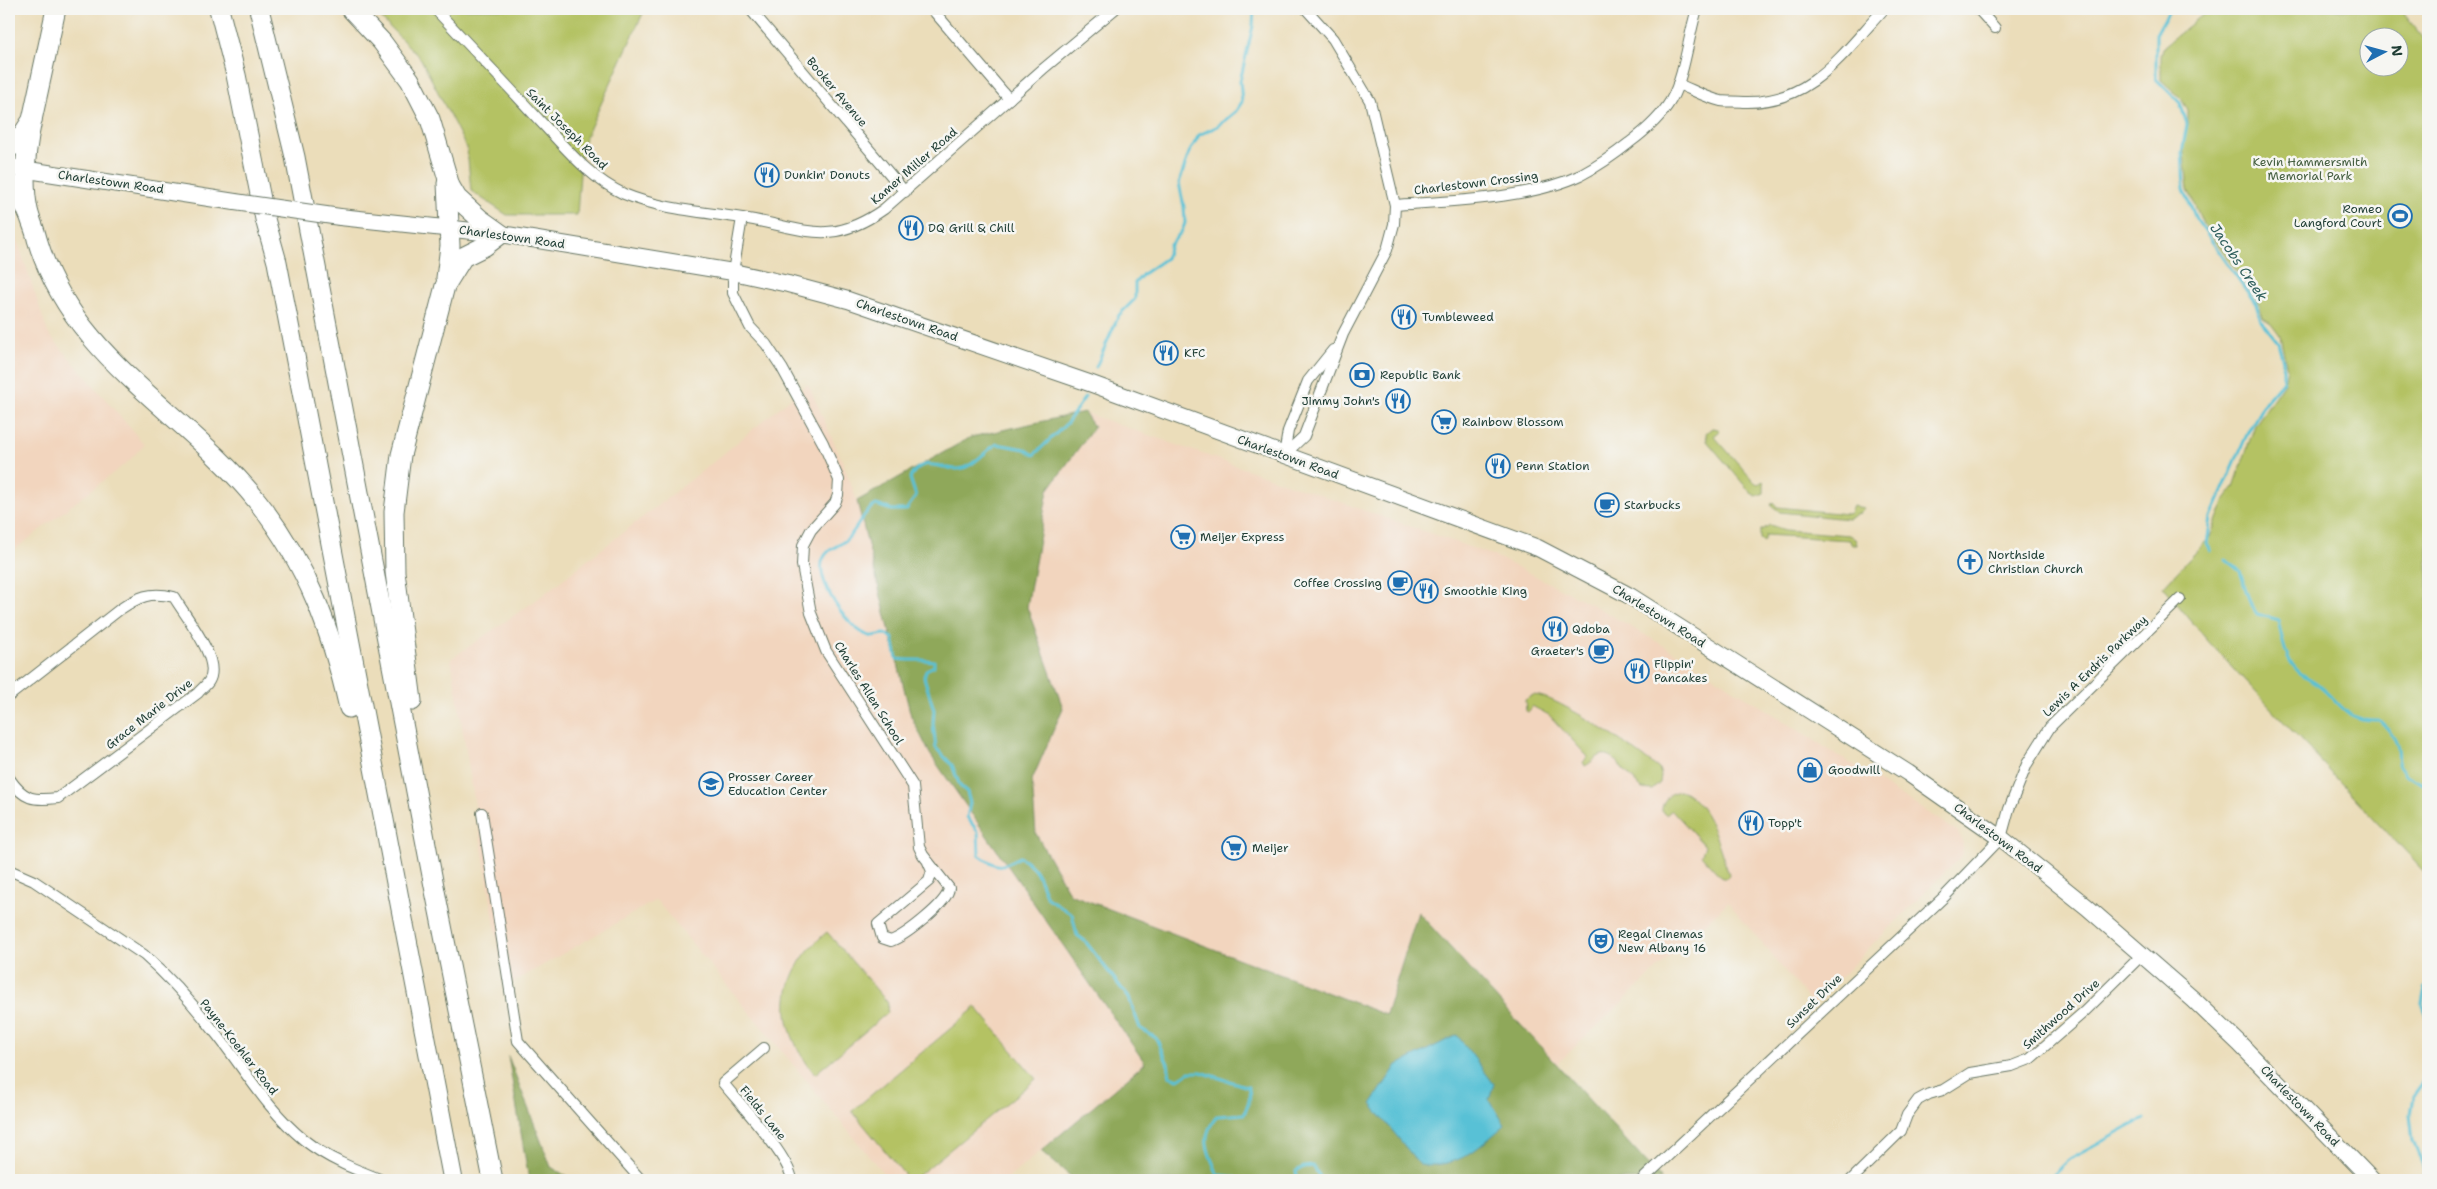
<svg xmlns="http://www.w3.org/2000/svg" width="2437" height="1189" font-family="'Shantell Sans',sans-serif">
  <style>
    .built { fill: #f2d5be }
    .green { fill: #b4c264; stroke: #6a804c; fill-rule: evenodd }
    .forest { fill: #8fa85a; stroke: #577247 }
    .water { fill: #59c1d6; stroke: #3c7f85 }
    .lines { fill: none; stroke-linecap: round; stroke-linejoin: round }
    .stream { stroke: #59c1d6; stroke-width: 3 }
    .street-casing { stroke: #667563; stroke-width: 12 }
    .primary-casing { stroke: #667563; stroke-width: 18 }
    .highway-casing { stroke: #667563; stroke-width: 21 }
    .street { stroke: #fff; stroke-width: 10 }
    .primary { stroke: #fff; stroke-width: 16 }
    .highway { stroke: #fff; stroke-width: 19 }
    .primary-bridge-casing { stroke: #667563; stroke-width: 18; stroke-linecap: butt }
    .primary-bridge { stroke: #fff; stroke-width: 16 }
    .labels { text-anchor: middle; stroke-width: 5; stroke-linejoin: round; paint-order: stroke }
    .street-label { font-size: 12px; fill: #1f3d34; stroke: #f6f6f2 }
    .park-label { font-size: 12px; fill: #445e40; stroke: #f6f6f2 }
    .poi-label { font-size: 12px; fill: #1f3d34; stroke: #f6f6f2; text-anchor: start }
    .water-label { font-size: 14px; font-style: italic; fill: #2e5e5c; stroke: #f6f6f2 }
  </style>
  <rect width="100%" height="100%" fill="#f6f6f2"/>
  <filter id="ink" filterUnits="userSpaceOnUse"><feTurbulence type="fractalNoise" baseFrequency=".02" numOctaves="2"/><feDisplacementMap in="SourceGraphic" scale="10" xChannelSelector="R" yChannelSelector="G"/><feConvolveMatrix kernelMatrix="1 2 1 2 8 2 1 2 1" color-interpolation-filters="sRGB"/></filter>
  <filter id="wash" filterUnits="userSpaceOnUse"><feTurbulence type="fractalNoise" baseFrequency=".0096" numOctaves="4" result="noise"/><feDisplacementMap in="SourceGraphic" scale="20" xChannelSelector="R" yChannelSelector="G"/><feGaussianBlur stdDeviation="1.12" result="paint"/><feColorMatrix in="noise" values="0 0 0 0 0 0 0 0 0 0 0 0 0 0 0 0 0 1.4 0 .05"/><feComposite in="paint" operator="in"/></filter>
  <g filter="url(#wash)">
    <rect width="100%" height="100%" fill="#ebddba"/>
    <g class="built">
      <polygon points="9,215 48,333 144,444 130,460 9,554"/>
      <polygon points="808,384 844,465 857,501 911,716 918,733 930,754 1145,1063 1006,1180 889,1180 656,900 505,987 451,659 535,601 711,464"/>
      <polygon points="1085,413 1495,556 1595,606 1685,658 1958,832 1963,843 1963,854 1813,1005 1728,902 1557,1064 1419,912 1386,1016 1070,894 1036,834 1032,780 1063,708 1027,607 1048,490 1094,427"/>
    </g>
    <g class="green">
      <polygon points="372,9 645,9 582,145 577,215 507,215 471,191 467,149 421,59"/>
      <path d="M2210 9H2400L2428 44V876L2207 640 2163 587 2210 537 2225 499 2234 487 2255 425 2284 383 2287 369 2280 335 2271 323 2263 318 2257 298 2203 224 2188 189 2183 144 2188 124V111L2181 98 2161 80V56L2164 46ZM2370 38H2400V68H2370Z"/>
      <polygon points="1712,428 1718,429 1720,431 1714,436 1757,485 1763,481 1764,483 1764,493 1756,496 1751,493 1707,441 1706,433"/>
      <polygon points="1773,502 1777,507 1847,514 1850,513 1853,506 1864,508 1859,514 1848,519 1780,512 1771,505"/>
      <polygon points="1770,525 1785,530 1849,535 1855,539 1857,544 1851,544 1850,540 1766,535 1764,542 1760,539 1760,531"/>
      <path d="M1533 695C1558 695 1638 752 1659 769L1661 775 1660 783 1652 790 1642 789 1612 757C1600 750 1595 761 1585 766L1583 762 1588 757 1549 715 1532 706 1529 712 1526 711 1525 700Z"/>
      <path d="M1683 791C1712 807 1718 847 1729 874L1727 878H1722L1701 855 1705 846 1672 810 1666 815 1662 812C1661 800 1672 790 1683 791Z"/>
      <path d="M827 932 888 1003 887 1013 815 1074C774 1025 777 973 827 932Z"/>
      <polygon points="976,1007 1036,1079 913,1180 909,1180 852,1111"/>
    </g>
    <g class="forest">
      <polygon points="1084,412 1094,427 1048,490 1027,607 1063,708 1032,780 1036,834 1070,894 1386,1015 1418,912 1662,1180 1075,1180 1041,1151 1145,1063 930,754 911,716 857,501 971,437"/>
      <polygon points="508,1056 551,1167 573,1180 529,1180"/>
    </g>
    <path class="water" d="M1457 1035 1494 1084 1489 1099 1505 1125C1475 1150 1462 1167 1420 1165L1371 1104 1397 1065Z"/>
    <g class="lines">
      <g class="stream">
        <polyline points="2170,9 2156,34 2156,79 2180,103 2187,124 2182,152 2184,189 2196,219 2256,304 2261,321 2278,342 2283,361 2283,381 2265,402 2248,432 2211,517 2207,544 2211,551"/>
        <polyline points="1096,367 1119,315 1135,299 1135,283 1143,274 1166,258 1170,245 1182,231 1185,223 1184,207 1179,183 1189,153 1199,135 1218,126 1236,111 1242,102 1240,81 1253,26 1254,9"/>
        <path d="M1085 397 1067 423 1034 455 1025 449 997 444C984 451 973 468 958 469 937 469 923 454 910 478L916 496 906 510H892L876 505C863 512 859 526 849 537 842 546 828 547 823 559 814 580 849 631 870 636 874 637 881 634 885 634L893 638 897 659C910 661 921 659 934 661V666L926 670 924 677 934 710 933 724 936 748 952 765 960 786 967 792 970 803 967 817 978 832 979 855C998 869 1000 868 1020 857 1038 867 1040 881 1047 898L1072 914 1077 935 1085 941 1129 998 1140 1028 1156 1038 1168 1064 1170 1076 1178 1079 1190 1072H1201L1248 1087C1252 1097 1248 1104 1244 1114L1217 1116C1199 1138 1208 1151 1218 1175L1235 1177 1239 1180"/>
        <path d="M2226 560 2240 571 2250 603 2257 614 2278 620C2282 637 2284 657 2297 670 2303 677 2313 679 2319 685 2344 705 2343 721 2379 720 2393 733 2401 745 2398 764L2405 774 2428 787"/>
        <polyline points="2428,985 2425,988 2422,1004 2428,1019"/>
        <polyline points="1298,1180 1296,1171 1304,1167 1313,1166 1322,1180"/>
        <polyline points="2048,1180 2071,1158 2144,1119"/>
        <polyline points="2424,1180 2425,1171 2413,1141 2410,1115 2413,1096 2424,1081 2428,1081"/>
      </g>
    </g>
  </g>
  <g filter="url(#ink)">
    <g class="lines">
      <g class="street-casing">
        <g id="street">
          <path d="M435 9C470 46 505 83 539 120 565 147 589 178 624 194 665 211 711 212 754 220 810 231 833 245 884 209L1043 69 1115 9"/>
          <polyline points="750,9 905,192"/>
          <polyline points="932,9 1009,99"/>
          <polyline points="1306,9 1333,39 1370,101 1395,205"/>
          <polyline points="1978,9 1995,28"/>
          <path d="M1678 84C1691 89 1706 98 1721 101 1728 102 1736 101 1744 102 1811 104 1843 53 1884 9"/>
          <path d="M742 218 733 272V293L750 327 766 344 782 368 823 443 839 480 838 495 835 503 811 530 803 545 802 565 811 613 826 651 913 786 919 847 923 855 949 888C948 903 906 935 891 941L882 938 878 924 929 881 932 871 928 862"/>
          <path d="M1284 455 1304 436 1343 334 1387 250 1394 224 1395 205C1451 201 1530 199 1581 175 1598 166 1614 155 1629 143 1644 132 1661 117 1671 100 1685 75 1688 37 1697 9"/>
          <polyline points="1284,455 1288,431 1308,381 1333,350"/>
          <path d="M9 696 119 610C138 597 150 591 174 597 185 616 222 660 209 681 206 686 201 689 198 693L58 798C33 801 24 800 9 778"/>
          <polyline points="482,813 518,1041 641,1180"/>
          <path d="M9 870 34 881 144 955C169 977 193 1004 214 1031 244 1068 266 1109 304 1140 328 1159 354 1169 382 1180"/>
          <path d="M764 1048 723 1083C740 1104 789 1156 792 1180"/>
          <polyline points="1642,1180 1945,896 2001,838 2009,809 2027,764 2050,727 2180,599"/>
          <polyline points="1851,1180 1901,1131 1907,1115 1918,1100 1929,1094 1943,1090 1970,1073 2012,1066 2030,1059 2084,1012 2143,954"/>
        </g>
      </g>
      <g class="primary-casing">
        <g id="primary">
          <polyline points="9,167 235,202"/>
          <polyline points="340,217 501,234 733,272 788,284 848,300 1092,384 1538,548 1630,596 1908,773 2001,838 2087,907 2194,1000 2240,1044 2372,1180"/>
        </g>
      </g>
      <g class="highway-casing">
        <g id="highway">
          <polyline points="219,9 236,75 265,219 277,262 453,1180"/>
          <polyline points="259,9 295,157 434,886 493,1180"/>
          <polyline points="351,9 382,42 410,80 430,119 450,186 457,198 480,219 501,234 485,246 463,257 445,286 401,455 394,512 395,572 412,701"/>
          <path d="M32 120C26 148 22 181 28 210 30 220 35 229 37 239 72 359 185 410 258 502 308 566 331 629 349 708"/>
          <polyline points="9,148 17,143 32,120 56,9"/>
          <polyline points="9,189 25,206 29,215"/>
          <polyline points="446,278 450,246 447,183"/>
        </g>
      </g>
      <use href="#street" class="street"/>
      <use href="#primary" class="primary"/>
      <use href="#highway" class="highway"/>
      <g class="primary-bridge-casing">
        <polyline id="primary-bridge" points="235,202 340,217"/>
      </g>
      <use href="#primary-bridge" class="primary-bridge"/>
    </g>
  </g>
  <defs>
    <g id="restaurant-ring" transform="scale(1.25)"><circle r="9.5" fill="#f6f6f2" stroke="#1f6fb2" stroke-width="1.5"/><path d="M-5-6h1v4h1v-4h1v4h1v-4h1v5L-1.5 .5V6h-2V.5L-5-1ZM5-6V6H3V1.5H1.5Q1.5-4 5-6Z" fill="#1f6fb2"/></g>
    <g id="stadium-ring" transform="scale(1.25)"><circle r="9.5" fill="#f6f6f2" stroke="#1f6fb2" stroke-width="1.5"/><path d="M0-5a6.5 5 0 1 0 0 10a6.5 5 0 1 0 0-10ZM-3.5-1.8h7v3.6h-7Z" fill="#1f6fb2"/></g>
    <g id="bank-ring" transform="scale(1.25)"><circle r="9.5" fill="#f6f6f2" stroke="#1f6fb2" stroke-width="1.5"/><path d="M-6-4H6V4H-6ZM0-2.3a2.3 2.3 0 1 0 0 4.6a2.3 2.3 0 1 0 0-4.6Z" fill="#1f6fb2"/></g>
    <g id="supermarket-ring" transform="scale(1.25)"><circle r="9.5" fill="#f6f6f2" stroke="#1f6fb2" stroke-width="1.5"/><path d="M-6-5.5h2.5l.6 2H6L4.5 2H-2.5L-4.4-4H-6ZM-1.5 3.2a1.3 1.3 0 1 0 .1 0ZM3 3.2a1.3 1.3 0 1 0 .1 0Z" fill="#1f6fb2"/></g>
    <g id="cafe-ring" transform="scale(1.25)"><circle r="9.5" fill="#f6f6f2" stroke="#1f6fb2" stroke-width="1.5"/><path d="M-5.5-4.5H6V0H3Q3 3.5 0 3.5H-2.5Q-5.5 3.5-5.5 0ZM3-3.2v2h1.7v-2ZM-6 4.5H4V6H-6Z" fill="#1f6fb2"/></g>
    <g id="church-ring" transform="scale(1.25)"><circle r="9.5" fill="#f6f6f2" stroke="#1f6fb2" stroke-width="1.5"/><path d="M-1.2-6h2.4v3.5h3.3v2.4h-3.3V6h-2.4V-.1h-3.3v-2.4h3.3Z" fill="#1f6fb2"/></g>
    <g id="shop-ring" transform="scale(1.25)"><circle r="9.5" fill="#f6f6f2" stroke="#1f6fb2" stroke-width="1.5"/><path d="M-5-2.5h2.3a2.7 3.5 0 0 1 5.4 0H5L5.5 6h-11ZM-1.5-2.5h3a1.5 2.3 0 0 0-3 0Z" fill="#1f6fb2"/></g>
    <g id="school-ring" transform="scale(1.25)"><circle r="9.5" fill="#f6f6f2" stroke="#1f6fb2" stroke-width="1.5"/><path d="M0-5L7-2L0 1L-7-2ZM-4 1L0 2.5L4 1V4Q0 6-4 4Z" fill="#1f6fb2"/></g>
    <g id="theatre-ring" transform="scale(1.25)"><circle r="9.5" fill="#f6f6f2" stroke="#1f6fb2" stroke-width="1.5"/><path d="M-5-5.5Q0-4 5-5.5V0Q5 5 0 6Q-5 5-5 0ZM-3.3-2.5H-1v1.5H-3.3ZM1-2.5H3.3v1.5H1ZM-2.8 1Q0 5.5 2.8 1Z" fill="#1f6fb2"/></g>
  </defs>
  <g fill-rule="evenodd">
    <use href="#restaurant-ring" x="767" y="175"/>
    <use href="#stadium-ring" x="2400" y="216"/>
    <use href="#restaurant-ring" x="911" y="228"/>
    <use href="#restaurant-ring" x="1404" y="317"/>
    <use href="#restaurant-ring" x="1166" y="353"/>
    <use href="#bank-ring" x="1362" y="375"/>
    <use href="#restaurant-ring" x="1398" y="401"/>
    <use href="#supermarket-ring" x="1444" y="422"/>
    <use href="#restaurant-ring" x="1498" y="466"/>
    <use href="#cafe-ring" x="1607" y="505"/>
    <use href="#supermarket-ring" x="1183" y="537"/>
    <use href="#church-ring" x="1970" y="562"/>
    <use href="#cafe-ring" x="1400" y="583"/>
    <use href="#restaurant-ring" x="1426" y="591"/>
    <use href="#restaurant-ring" x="1555" y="629"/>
    <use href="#cafe-ring" x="1601" y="651"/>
    <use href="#restaurant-ring" x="1637" y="671"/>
    <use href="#shop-ring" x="1810" y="770"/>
    <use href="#school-ring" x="711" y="784"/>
    <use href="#restaurant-ring" x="1751" y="823"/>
    <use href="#supermarket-ring" x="1234" y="848"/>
    <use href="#theatre-ring" x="1601" y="941"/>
  </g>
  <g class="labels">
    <g class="street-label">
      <text transform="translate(837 92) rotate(50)" y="4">Booker Avenue</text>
      <text transform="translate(567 129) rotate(45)" y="4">Saint Joseph Road</text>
      <text transform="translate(914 166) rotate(-41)" y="4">Kamer Miller Road</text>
      <text transform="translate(111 182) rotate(8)" y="4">Charlestown Road</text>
      <text transform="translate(1476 183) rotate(-7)" y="4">Charlestown Crossing</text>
      <text transform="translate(512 237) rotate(8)" y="4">Charlestown Road</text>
      <text transform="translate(907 320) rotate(19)" y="4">Charlestown Road</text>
      <text transform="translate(1288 457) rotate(20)" y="4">Charlestown Road</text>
      <text transform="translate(1659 616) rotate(32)" y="4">Charlestown Road</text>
      <text transform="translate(2095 666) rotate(-44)" y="4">Lewis A Endris Parkway</text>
      <text transform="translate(869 693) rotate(58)" y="4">Charles Allen School</text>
      <text transform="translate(149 714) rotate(-38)" y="4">Grace Marie Drive</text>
      <text transform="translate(1998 838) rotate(37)" y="4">Charlestown Road</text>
      <text transform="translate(1814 1001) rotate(-44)" y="4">Sunset Drive</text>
      <text transform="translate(2061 1014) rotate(-42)" y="4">Smithwood Drive</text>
      <text transform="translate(239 1047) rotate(52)" y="4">Payne-Koehler Road</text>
      <text transform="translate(2300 1106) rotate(46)" y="4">Charlestown Road</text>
      <text transform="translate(763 1113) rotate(51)" y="4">Fields Lane</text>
    </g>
    <g class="park-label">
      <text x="2310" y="166">Kevin Hammersmith<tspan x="2310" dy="14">Memorial Park</tspan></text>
    </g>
    <g class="poi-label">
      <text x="784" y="179">Dunkin' Donuts</text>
      <text x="2382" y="213" text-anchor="end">Romeo<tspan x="2382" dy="14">Langford Court</tspan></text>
      <text x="928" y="232">DQ Grill &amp; Chill</text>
      <text x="1422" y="321">Tumbleweed</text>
      <text x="1184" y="357">KFC</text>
      <text x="1380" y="379">Republic Bank</text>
      <text x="1380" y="405" text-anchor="end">Jimmy John's</text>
      <text x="1462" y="426">Rainbow Blossom</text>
      <text x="1516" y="470">Penn Station</text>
      <text x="1624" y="509">Starbucks</text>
      <text x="1200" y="541">Meijer Express</text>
      <text x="1988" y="559">Northside<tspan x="1988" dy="14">Christian Church</tspan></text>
      <text x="1382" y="587" text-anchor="end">Coffee Crossing</text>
      <text x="1444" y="595">Smoothie King</text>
      <text x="1572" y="633">Qdoba</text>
      <text x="1584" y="655" text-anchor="end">Graeter's</text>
      <text x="1654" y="668">Flippin'<tspan x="1654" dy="14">Pancakes</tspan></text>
      <text x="1828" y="774">Goodwill</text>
      <text x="728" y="781">Prosser Career<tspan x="728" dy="14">Education Center</tspan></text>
      <text x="1768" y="827">Topp't</text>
      <text x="1252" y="852">Meijer</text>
      <text x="1618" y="938">Regal Cinemas<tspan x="1618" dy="14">New Albany 16</tspan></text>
    </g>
    <g class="water-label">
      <text transform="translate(2239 262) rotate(56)" y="5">Jacobs Creek</text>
    </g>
  </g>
  <rect width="2437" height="1189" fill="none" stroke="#f6f6f2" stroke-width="30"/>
  <g transform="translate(2384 52) rotate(84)"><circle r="24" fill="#f6f6f2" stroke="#a0aca6"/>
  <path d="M0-4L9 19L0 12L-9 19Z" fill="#1f6fb2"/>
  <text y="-8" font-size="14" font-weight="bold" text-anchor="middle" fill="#1f3d34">N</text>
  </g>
</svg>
